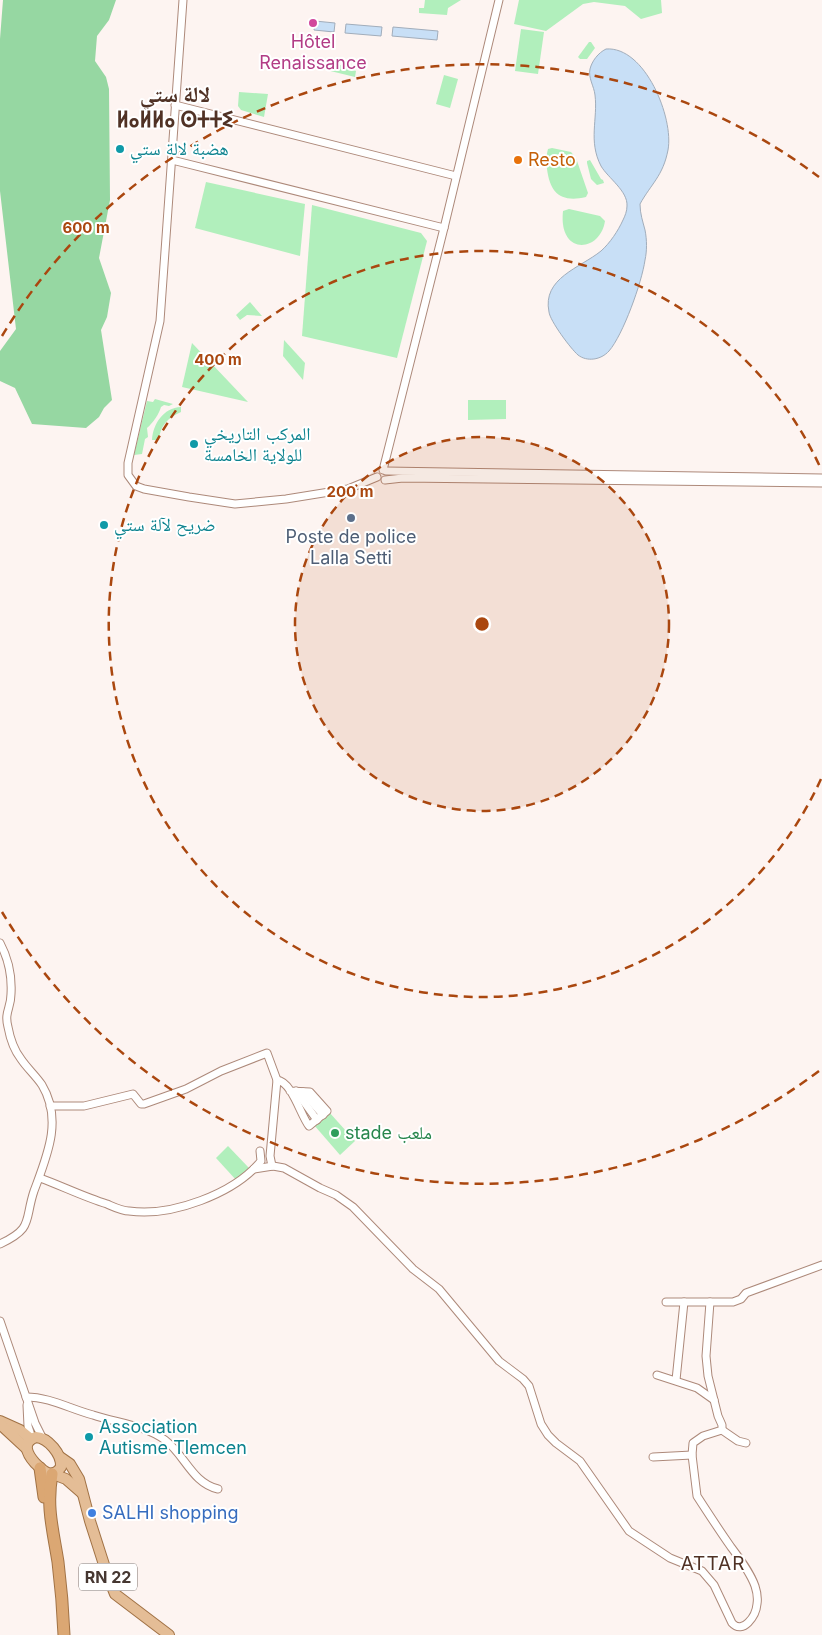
<svg xmlns="http://www.w3.org/2000/svg" width="822" height="1635" font-family="Inter,'Noto Naskh Arabic','Noto Sans Tifinagh',sans-serif">
  <style>
    .green { fill: #b1efbc }
    .forest { fill: #96d7a2 }
    .water { fill: #c8dff6; stroke: #a1adbb }
    .lines { fill: none; stroke-linecap: round; stroke-linejoin: round }
    .minor-casing { stroke: #ad897a; stroke-width: 9 }
    .primary-casing { stroke: #a17245; stroke-width: 12 }
    .trunk-casing { stroke: #a17245; stroke-width: 13 }
    .minor { stroke: #fff; stroke-width: 7 }
    .primary { stroke: #e4bd96; stroke-width: 10 }
    .trunk { stroke: #dba773; stroke-width: 11 }
    .ring { fill: none; stroke: #aa470f; stroke-width: 2.5; stroke-dasharray: 9 6 }
    .hotel-dot { fill: #d1479c; stroke: #fff; stroke-width: 2 }
    .culture-dot { fill: #0f9aa8; stroke: #fff; stroke-width: 2 }
    .food-dot { fill: #e8710a; stroke: #fff; stroke-width: 2 }
    .service-dot { fill: #5c6f8a; stroke: #fff; stroke-width: 2 }
    .leisure-dot { fill: #2e9e5b; stroke: #fff; stroke-width: 2 }
    .shop-dot { fill: #3f7fe0; stroke: #fff; stroke-width: 2 }
    .labels { text-anchor: middle; stroke-width: 4; stroke-linejoin: round; paint-order: stroke }
    .shield { fill: #fff; stroke: #7e736f; stroke-width: 1 }
    .shield-label { font-size: 16px; font-weight: bold; fill: #463731 }
    .hotel-label { font-size: 18px; fill: #b23c85; stroke: #fff }
    .culture-label { font-size: 18px; fill: #0d838f; stroke: #fff; text-anchor: start }
    .food-label { font-size: 18px; fill: #c56008; stroke: #fff; text-anchor: start }
    .service-label { font-size: 18px; fill: #4e5e75; stroke: #fff }
    .leisure-label { font-size: 18px; fill: #27864d; stroke: #fff; text-anchor: start }
    .shop-label { font-size: 18px; fill: #366cbe; stroke: #fff; text-anchor: start }
    .neighbourhood-label { font-size: 19px; letter-spacing: 1px; fill: #503225; stroke: #fff }
    .district-label { font-size: 22px; font-weight: bold; fill: #503225; stroke: #fff }
    .centre { fill: #aa470f; stroke: #fff; stroke-width: 2.5 }
    .ring-label { font-size: 15px; text-anchor: middle; font-weight: bold; fill: #aa470f; stroke: #fff; stroke-width: 4; stroke-linejoin: round; paint-order: stroke }
  </style>
  <rect width="100%" height="100%" fill="#fdf4f1"/>
  <g class="green">
    <polygon points="425,0 461,0 448,8 447,15 419,13 419,8 424,8"/>
    <polygon points="519,0 661,0 662,13 641,19 625,6 594,2 583,4 546,31 514,24"/>
    <polygon points="521,29 544,32 538,74 515,71"/>
    <polygon points="589,42 591,42 595,48 587,59 580,59 578,57"/>
    <polygon points="335,63 356,71 355,77 314,67 315,64 324,67"/>
    <polygon points="444,75 458,79 450,108 436,104"/>
    <polygon points="239,92 268,94 264,117 241,110 238,106"/>
    <path d="M552 148 571 152 576 158 588 193 586 197C561 203 550 193 547 169 546 162 546 157 548 149Z"/>
    <polygon points="590,160 601,179 603,180 604,183 597,185 591,179 587,163 587,161"/>
    <polygon points="206,182 305,204 300,256 195,228"/>
    <polygon points="312,205 421,233 427,241 397,358 302,336"/>
    <path d="M569 209 600 216 605 221C600 253 558 256 563 211Z"/>
    <polygon points="250,302 262,316 247,315 240,320 236,315"/>
    <polygon points="284,340 305,363 303,380 283,356"/>
    <polygon points="192,343 248,402 182,387"/>
    <path d="M155 399 173 404 169 406 164 405 161 407C159 414 153 423 147 428L148 437 145 439 142 454 134 455 147 401 153 402Z"/>
    <polygon points="468,400 506,400 506,419 468,420"/>
    <path d="M181 407V412C168 418 160 425 159 440H152C153 424 163 408 181 407Z"/>
    <polygon points="329,1112 355,1141 340,1155 314,1125"/>
    <polygon points="228,1146 249,1168 237,1181 216,1158"/>
  </g>
  <polygon class="forest" points="3,0 116,0 109,20 97,36 95,61 106,77 109,89 110,200 99,258 111,293 107,317 101,330 112,400 104,408 99,417 86,428 32,424 15,388 0,381 0,351 16,329 0,191 0,39"/>
  <g class="water">
    <polygon points="315,21 335,23 334,32 314,30"/>
    <polygon points="346,24 382,27 381,36 345,33"/>
    <polygon points="393,27 438,31 437,40 392,36"/>
    <path d="M606 49C645 46 674 118 668 150 663 176 651 184 640 204 640 214 643 222 645 230 647 240 647 251 645 260 642 282 623 335 609 351 601 360 587 362 578 355 571 349 550 321 549 312 542 278 580 268 601 251 610 243 618 231 623 220 625 216 627 211 627 206 628 191 608 178 601 166 588 141 598 119 595 95 594 86 588 78 590 69 592 61 598 53 606 49Z"/>
  </g>
  <g class="lines">
    <g class="minor-casing">
      <g id="minor">
        <polyline points="183,0 160,321 128,463 128,475 136,486 144,489 189,497 235,504 286,499 348,489 377,477"/>
        <polyline points="175,105 456,176"/>
        <polyline points="172,160 444,228"/>
        <polyline points="383,470 444,228 499,0"/>
        <polyline points="386,471 822,478"/>
        <polyline points="385,480 403,478 822,483"/>
        <path d="M0 943C8 958 12 977 11 994 11 1008 4 1012 8 1027 10 1038 14 1050 21 1059 27 1068 36 1076 42 1085 63 1120 47 1156 34 1191 24 1221 34 1228 0 1244"/>
        <path d="M277 1080C292 1082 300 1114 309 1126L327 1111 310 1092 290 1091"/>
        <polyline points="296,1091 317,1120"/>
        <polyline points="303,1092 323,1115"/>
        <polyline points="50,1106 84,1106 133,1094 141,1104 144,1104 186,1089 221,1071 267,1053 277,1080 270,1156 272,1166"/>
        <path d="M254 1169 273 1166 284 1168 320 1188 336 1195 353 1207 413 1269 439 1289 499 1361 523 1379 529 1386 541 1424 548 1435 556 1443 580 1461 629 1531 670 1558 702 1571 714 1585 732 1623C743 1635 756 1616 757 1604 758 1598 757 1592 755 1586 750 1572 740 1559 731 1547 719 1530 708 1513 697 1496L692 1455 693 1443 703 1436 722 1430V1425L718 1416 708 1376 706 1356 710 1302"/>
        <path d="M40 1178C62 1186 84 1197 107 1204 114 1207 122 1211 129 1211 171 1217 234 1194 261 1161L260 1151"/>
        <polyline points="666,1302 733,1302 741,1299 746,1293 822,1265"/>
        <polyline points="0,1321 35,1423 43,1439"/>
        <polyline points="657,1375 697,1388 714,1400"/>
        <polyline points="676,1380 684,1302"/>
        <path d="M26 1397C50 1397 70 1409 93 1415 117 1423 145 1425 165 1440 185 1455 192 1483 218 1489"/>
        <polyline points="27,1405 28,1426 32,1438"/>
        <polyline points="722,1430 738,1441 746,1443"/>
        <polyline points="653,1457 692,1455"/>
      </g>
    </g>
    <g class="primary-casing">
      <g id="primary">
        <polyline points="0,1421 20,1430 31,1439"/>
        <polyline points="0,1424 26,1448"/>
        <path d="M36 1437C48 1438 62 1454 61 1467 52 1480 43 1471 35 1463 27 1454 21 1442 36 1437Z"/>
        <polyline points="60,1457 70,1464 79,1479 90,1521 107,1574 115,1594 169,1635"/>
        <polyline points="53,1474 66,1479 82,1493"/>
      </g>
    </g>
    <g class="trunk-casing">
      <g id="trunk">
        <polyline points="40,1468 44,1497"/>
        <path d="M52 1474C46 1507 53 1530 58 1562 61 1586 63 1610 64 1635"/>
      </g>
    </g>
    <use href="#minor" class="minor"/>
    <use href="#primary" class="primary"/>
    <use href="#trunk" class="trunk"/>
  </g>
  <circle cx="482" cy="624" r="187" fill="#aa470f" fill-opacity=".12"/>
  <g class="ring">
    <circle cx="482" cy="624" r="187"/>
    <path d="M821 779A373 373 0 1 1 821 469"/>
    <path d="M819 1071A560 560 0 0 1 2 912M2 336A560 560 0 0 1 819 177"/>
  </g>
  <circle class="hotel-dot" cx="313" cy="23" r="5"/>
  <g class="culture-dot">
    <circle cx="120" cy="149" r="5"/>
    <circle cx="194" cy="444" r="5"/>
    <circle cx="104" cy="525" r="5"/>
    <circle cx="89" cy="1437" r="5"/>
  </g>
  <circle class="food-dot" cx="518" cy="160" r="5"/>
  <circle class="service-dot" cx="351" cy="518" r="5"/>
  <circle class="leisure-dot" cx="335" cy="1133" r="5"/>
  <circle class="shop-dot" cx="92" cy="1513" r="5"/>
  <g class="labels">
    <rect class="shield" x="79" y="1563.5" width="58" height="27" rx="4"/>
    <g class="shield-label">
      <text x="108" y="1583">RN 22</text>
    </g>
    <g class="hotel-label">
      <text x="313" y="48">Hôtel<tspan x="313" dy="21">Renaissance</tspan></text>
    </g>
    <g class="culture-label">
      <text x="130" y="155">هضبة لالة ستي</text>
      <text x="204" y="440">المركب التاريخي<tspan x="204" dy="21">للولاية الخامسة</tspan></text>
      <text x="114" y="531">ضريح لآلة ستي</text>
      <text x="99" y="1433">Association<tspan x="99" dy="21">Autisme Tlemcen</tspan></text>
    </g>
    <g class="food-label">
      <text x="528" y="166">Resto</text>
    </g>
    <g class="service-label">
      <text x="351" y="543">Poste de police<tspan x="351" dy="21">Lalla Setti</tspan></text>
    </g>
    <g class="leisure-label">
      <text x="345" y="1139">stade ملعب</text>
    </g>
    <g class="shop-label">
      <text x="102" y="1519">SALHI shopping</text>
    </g>
    <g class="neighbourhood-label">
      <text x="713" y="1570">ATTAR</text>
    </g>
    <g class="district-label">
      <text x="175" y="102">لالة ستي<tspan x="175" dy="25">ⵍⴰⵍⵍⴰ ⵙⵜⵜⵉ</tspan></text>
    </g>
  </g>
  <circle cx="482" cy="624" r="8" class="centre"/>
  <g class="ring-label">
    <text x="86" y="233">600 m</text>
    <text x="218" y="365">400 m</text>
    <text x="350" y="497">200 m</text>
  </g>
</svg>
